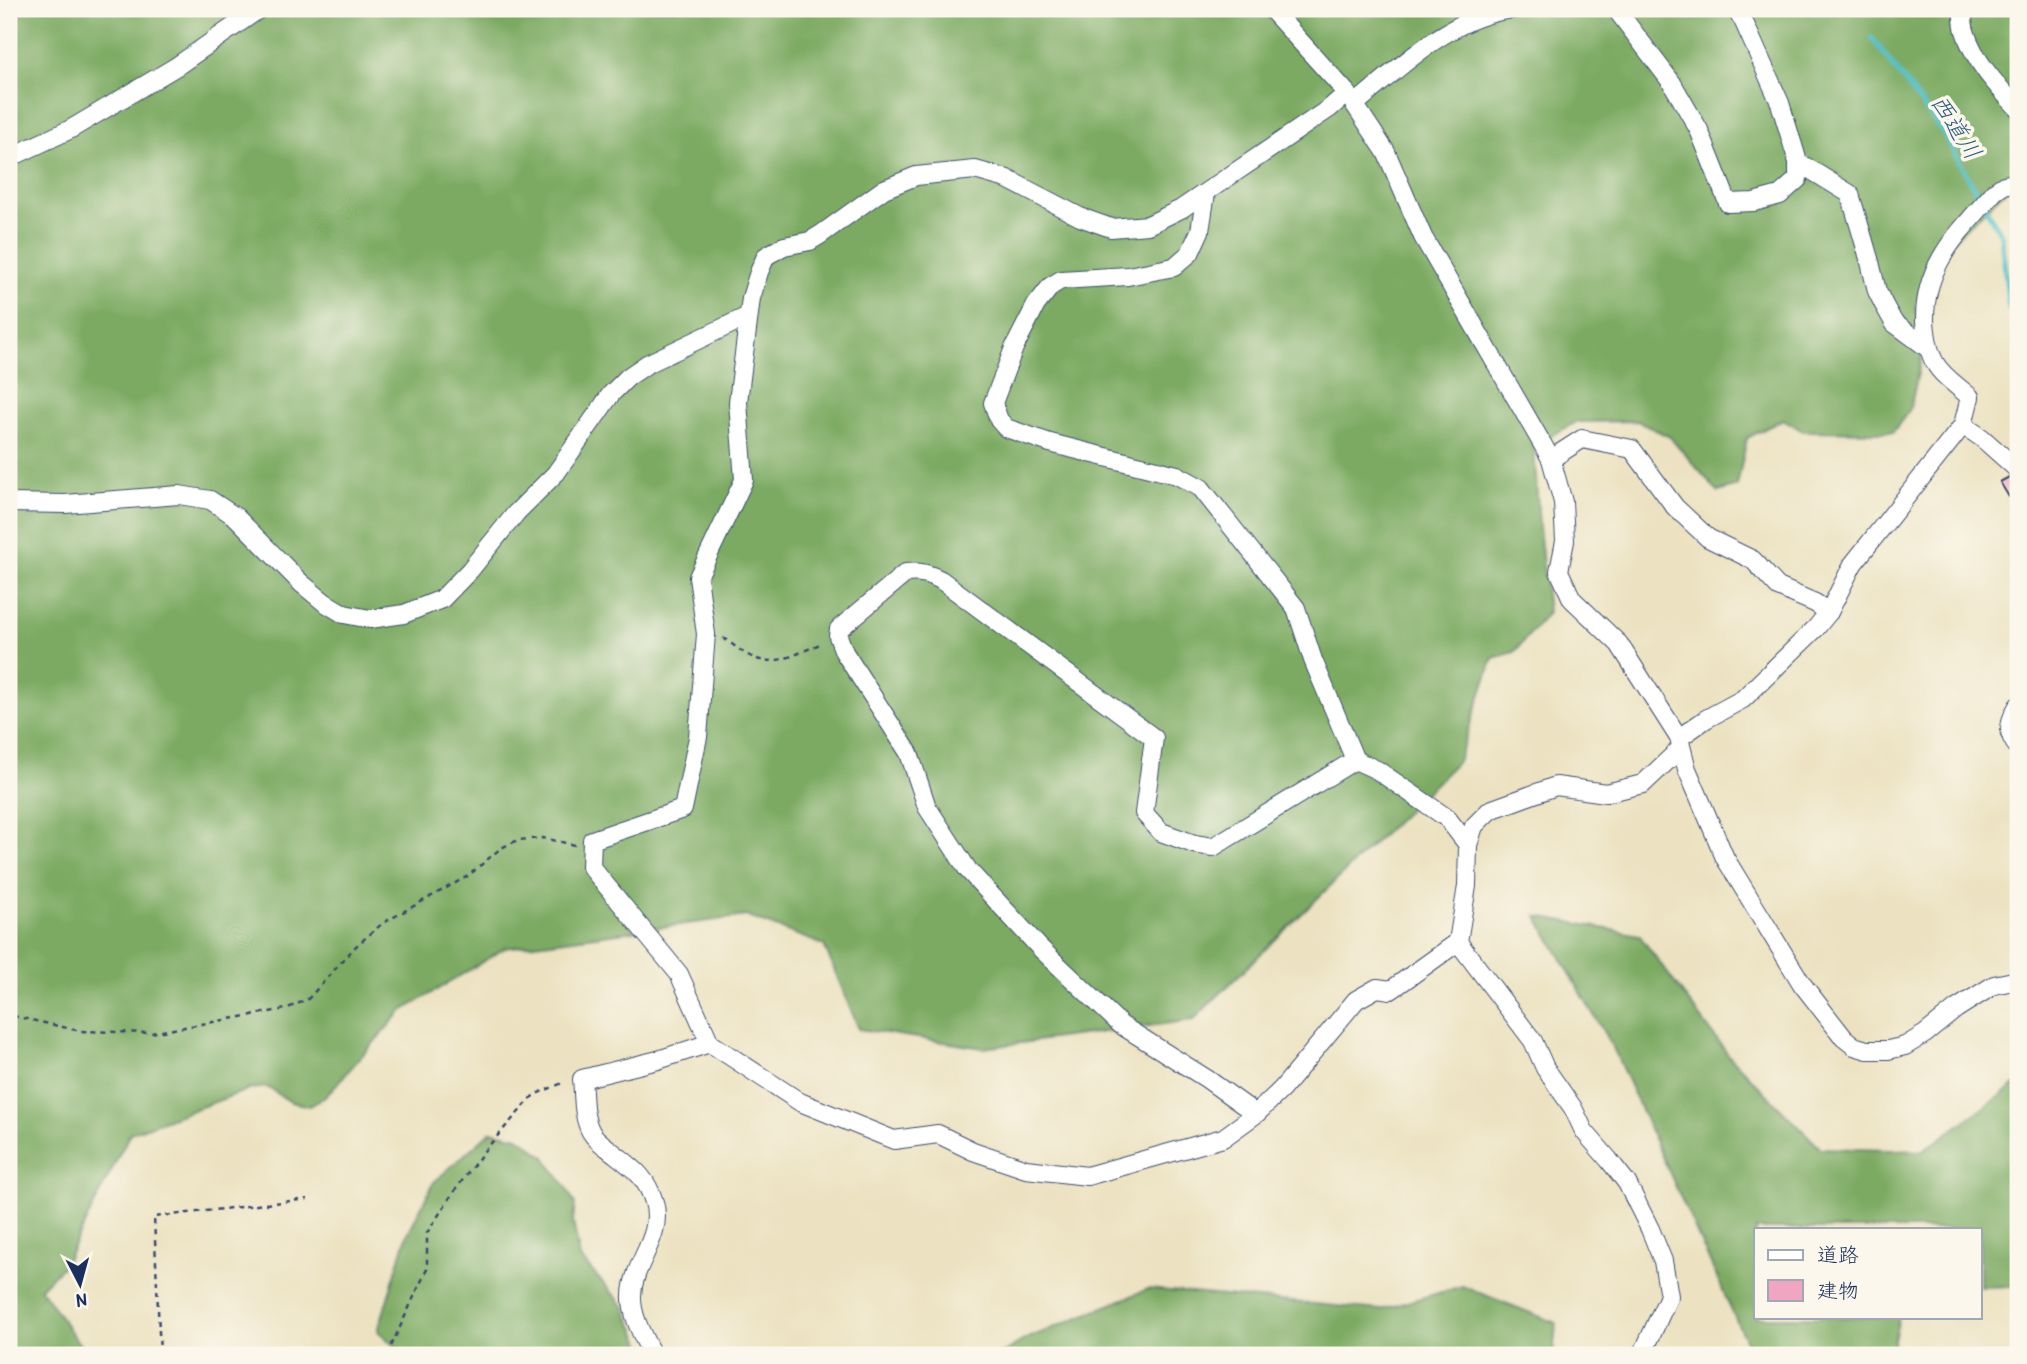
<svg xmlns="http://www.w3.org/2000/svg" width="2027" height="1364" font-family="'Patrick Hand','Klee One',sans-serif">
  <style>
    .forest { fill: #7baa62; stroke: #4b6c60; stroke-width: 2 }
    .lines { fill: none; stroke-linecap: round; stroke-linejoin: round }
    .stream { stroke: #51bfc8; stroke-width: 5 }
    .building { fill: #f0a5c0 }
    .minor-casing { stroke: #3a4a6d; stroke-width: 20 }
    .path { stroke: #3a4a6d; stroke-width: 2.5; stroke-dasharray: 5 5; stroke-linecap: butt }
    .minor { stroke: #fff; stroke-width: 18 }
    .labels { text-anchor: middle; stroke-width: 7; stroke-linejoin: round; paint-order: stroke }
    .water-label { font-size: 24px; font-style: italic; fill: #2b5a7e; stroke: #fbf7ec }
  </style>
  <rect width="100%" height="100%" fill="#fbf7ec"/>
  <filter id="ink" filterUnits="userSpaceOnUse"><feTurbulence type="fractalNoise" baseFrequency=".0143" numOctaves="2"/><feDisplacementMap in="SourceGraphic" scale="14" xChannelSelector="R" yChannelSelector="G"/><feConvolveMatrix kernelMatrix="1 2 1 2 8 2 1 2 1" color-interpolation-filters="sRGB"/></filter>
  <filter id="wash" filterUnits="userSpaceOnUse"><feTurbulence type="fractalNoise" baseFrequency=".00686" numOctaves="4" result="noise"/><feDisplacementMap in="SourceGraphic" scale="28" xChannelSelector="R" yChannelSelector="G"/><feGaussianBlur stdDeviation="1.57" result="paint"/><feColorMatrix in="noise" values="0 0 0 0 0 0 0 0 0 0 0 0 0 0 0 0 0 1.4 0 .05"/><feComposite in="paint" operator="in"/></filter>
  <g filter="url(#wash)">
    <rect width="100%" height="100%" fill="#ece2c1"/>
    <g class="forest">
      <polygon points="9,9 2018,9 2018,178 1932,260 1916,308 1923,350 1910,409 1893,432 1803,431 1783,419 1747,438 1737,486 1718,492 1670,437 1638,421 1576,422 1534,446 1539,527 1548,613 1514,652 1493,658 1458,761 1193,1020 983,1048 859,1029 824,945 746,916 505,948 401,1012 325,1097 310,1106 291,1102 267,1087 250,1089 130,1133 64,1265 40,1288 87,1355 9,1355"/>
      <polygon points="1537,916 1639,935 1729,1056 1820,1148 1923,1151 2018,1083 2018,1286 1980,1287 1980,1229 1756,1229 1756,1317 1899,1317 1891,1355 1752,1355 1614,1050"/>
      <polygon points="491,1131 518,1137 544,1156 566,1187 575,1204 573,1222 580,1258 624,1306 647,1355 405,1355 378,1331 407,1235 434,1182"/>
      <polygon points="1462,1286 1556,1323 1553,1355 999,1355 1026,1339 1148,1289 1380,1310"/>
    </g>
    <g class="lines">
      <polyline class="stream" points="1872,38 1942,131 2001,235 2009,308 2018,320"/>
    </g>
    <g id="blocks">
      <polygon class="building" points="2011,476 2018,492 2009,497 2000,482"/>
    </g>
  </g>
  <g filter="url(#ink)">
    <use href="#blocks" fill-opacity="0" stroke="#3a4a6d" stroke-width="2"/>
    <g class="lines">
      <g class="minor-casing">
        <g id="minor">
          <polyline points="1271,9 1347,93 1386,152 1423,237 1551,459 1563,502 1565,541 1559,571 1572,599 1619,644 1679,738 1687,769 1725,858 1802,984 1844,1038 1854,1046 1867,1050 1888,1050 1905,1046 1925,1034 1956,1009 1994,985 2018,980"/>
          <polyline points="1616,9 1672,83 1699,130 1728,203 1754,202 1780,195 1798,179 1798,162"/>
          <polyline points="1736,9 1743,20 1780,103 1798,162 1850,194 1870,262 1877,291 1884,305 1894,323 1929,349"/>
          <path d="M1962 9C1963 16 1963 24 1965 31 1974 61 1997 86 2018 108"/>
          <polyline points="1347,93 1330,108 1181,209 1148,225 1111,228 1080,217 1007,179 975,170 916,176 884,189 820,235 810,241 784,246 766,256 759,272 751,298 738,402 744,480 698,577 706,634 698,737 683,809 592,840 591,867 679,974 710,1043 800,1102 894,1140 938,1134 973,1151 1026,1169 1087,1176 1223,1138 1256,1114 1282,1089 1356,1000 1377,988 1391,990 1458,942"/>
          <path d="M1355 104C1402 66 1451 15 1514 9"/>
          <polyline points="9,158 71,129 177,66 259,9"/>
          <polyline points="1206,193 1200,231 1190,253 1174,267 1128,276 1061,280 1051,286 1036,305 1014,348 993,403 999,420 1006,428 1050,443 1177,475 1201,488 1296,608 1313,660 1355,760 1377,770 1447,818 1468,845"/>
          <polyline points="1963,425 1982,438 2018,470"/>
          <polyline points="1551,459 1582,439 1632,449 1675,507 1708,538 1753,560 1778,587 1815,603 1829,612"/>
          <polyline points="9,503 65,504 179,495 210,500 236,517 301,583 324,602 344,614 370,619 404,614 442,599 470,570 516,513 556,473 611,394 628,377 647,364 748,316"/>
          <path d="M2018 706C2010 719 2006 734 2018 747"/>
          <path d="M1679 738 1706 719 1743 699 1816 628 1829 612 1853 564 1963 425 1970 397C1959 387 1942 376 1935 363 1928 351 1926 335 1925 321 1924 263 1960 232 1995 191L2004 185 2018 182"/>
          <path d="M1256 1114 1207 1079 1121 1025 1040 948 968 870 927 807 909 753 844 652 838 636 839 629 906 573C920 571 929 574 941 580L1154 738 1144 813 1161 832 1194 844 1213 847 1355 760"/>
          <path d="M652 1355C643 1336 631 1316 632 1295 633 1262 664 1237 654 1202 646 1175 631 1167 610 1150 603 1145 595 1139 591 1132 582 1116 584 1096 582 1079L658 1060 710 1043"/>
          <polyline points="1642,1355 1669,1296 1663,1261 1650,1229 1627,1183 1609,1160 1584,1131 1573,1108 1545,1068 1533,1041 1458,942 1467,886 1468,845 1474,826 1490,810 1556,786 1606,793 1643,784 1681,748"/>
        </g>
      </g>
      <g class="path">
        <path d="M723 638C733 644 742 653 752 657 775 668 800 652 822 643"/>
        <polyline points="13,1016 81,1031 151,1033 286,1009 308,999 356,946 383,923 468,876 501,848 518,840 543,838 575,845"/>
        <polyline points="160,1355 154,1217 308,1199"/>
        <polyline points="387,1355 427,1269 427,1233 451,1196 484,1151 534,1095 565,1082"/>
      </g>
      <use href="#minor" class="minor"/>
    </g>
  </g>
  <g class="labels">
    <g class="water-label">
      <text transform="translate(1956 127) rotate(57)" y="8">西道川</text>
    </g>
  </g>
  <rect width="2027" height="1364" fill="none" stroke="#fbf7ec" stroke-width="35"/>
  <rect x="1754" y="1228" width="228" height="91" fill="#fbf7ec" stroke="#a1a7b3" stroke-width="2"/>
  <rect x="1768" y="1250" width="35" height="10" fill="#ffffff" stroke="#a1a7b3" stroke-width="2"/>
  <text x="1817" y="1262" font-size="21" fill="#1b2f5e">道路</text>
  <rect x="1768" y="1280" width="35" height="21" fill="#f0a5c0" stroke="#a1a7b3" stroke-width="2"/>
  <text x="1817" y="1298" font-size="21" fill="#1b2f5e">建物</text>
  <g transform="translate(80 1284) rotate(174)" stroke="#fbf7ec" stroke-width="5" paint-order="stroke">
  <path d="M0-5L12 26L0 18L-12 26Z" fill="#1b2f5e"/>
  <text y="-10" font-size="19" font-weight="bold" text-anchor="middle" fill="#1b2f5e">N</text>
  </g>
</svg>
